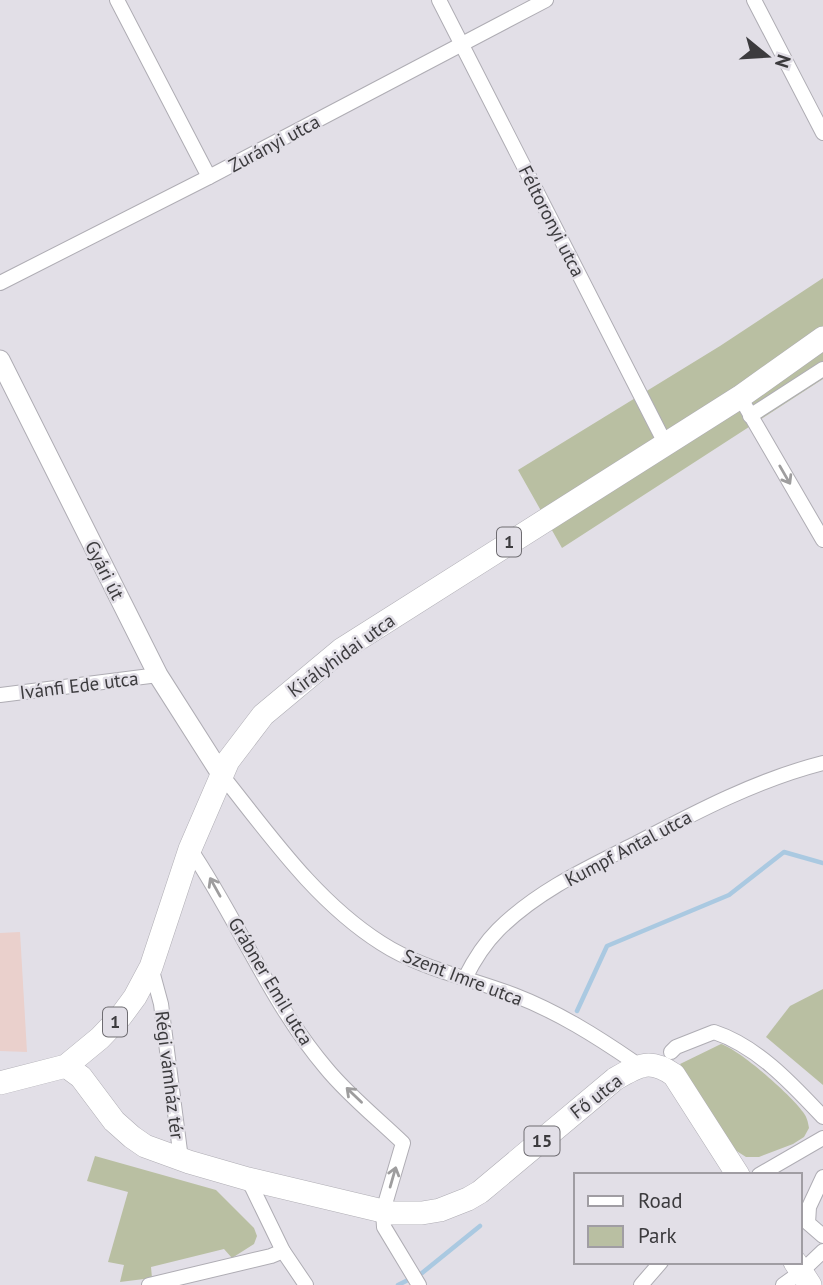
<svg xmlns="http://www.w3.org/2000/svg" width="823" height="1285" font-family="'PT Sans',sans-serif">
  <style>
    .education { fill: #ead0cc }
    .green { fill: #b9bfa2 }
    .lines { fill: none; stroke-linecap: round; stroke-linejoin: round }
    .stream { stroke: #aac9e1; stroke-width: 4.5 }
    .street-casing { stroke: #afadb4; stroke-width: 16 }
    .secondary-casing { stroke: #afadb4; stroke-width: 21 }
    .primary-casing { stroke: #afadb4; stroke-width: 24 }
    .street { stroke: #fff; stroke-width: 14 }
    .secondary { stroke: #fff; stroke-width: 19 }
    .primary { stroke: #fff; stroke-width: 23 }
    .oneway { stroke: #9e9d9e }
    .labels { text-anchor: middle; stroke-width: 5; stroke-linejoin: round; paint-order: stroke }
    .shield { fill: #e2dfe7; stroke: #6e6c71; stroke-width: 2 }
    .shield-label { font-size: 18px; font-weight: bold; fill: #3c3b3e }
    .street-label { font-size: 19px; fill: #3c3b3e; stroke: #e2dfe7 }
  </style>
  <rect width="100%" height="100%" fill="#e2dfe7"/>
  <polygon class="education" points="20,932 27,1052 0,1051 0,933"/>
  <g class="green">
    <polygon points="823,278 823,379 562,548 518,470 720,346"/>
    <polygon points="823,989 823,1085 766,1037 790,1006"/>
    <path d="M721 1044C739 1049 792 1096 803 1112 807 1117 808 1122 809 1128L804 1137 793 1144 759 1157H746L735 1150 680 1064Z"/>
    <polygon points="95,1156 216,1190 254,1228 257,1236 254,1244 232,1258 224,1249 151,1267 152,1278 120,1282 124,1265 108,1262 128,1192 87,1181"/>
  </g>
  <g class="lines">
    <g class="stream">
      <polyline points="577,1011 607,946 729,895 784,852 823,863"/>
      <polyline points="398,1285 422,1273 480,1226"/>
    </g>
    <g class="street-casing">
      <g id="street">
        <polyline points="117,0 209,177"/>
        <polyline points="439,0 665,443"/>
        <polyline points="754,0 823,133"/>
        <polyline points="0,283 209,177 546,0"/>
        <polyline points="740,397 823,540"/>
        <polyline points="750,416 823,369"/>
        <polyline points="0,695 158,675"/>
        <path d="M221 774C269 834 315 901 381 943 421 969 470 978 514 995 558 1012 596 1036 634 1062L637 1066"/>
        <path d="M190 849C238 920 270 1002 326 1068 348 1095 377 1118 403 1143L383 1211 384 1227 419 1285"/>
        <polyline points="151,967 161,1004 181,1159"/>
        <path d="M465 978C474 960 483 945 498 930 536 892 585 869 633 845 694 813 756 780 823 763"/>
        <path d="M671 1052 676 1047 714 1032C757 1046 792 1084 823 1117"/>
        <polyline points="759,1175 823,1138"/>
        <polyline points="823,1177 809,1207 808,1223 823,1236"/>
        <polyline points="248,1179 283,1251 306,1285"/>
        <polyline points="149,1285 271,1256 283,1251"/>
        <polyline points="641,1285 661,1262"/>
        <polyline points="783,1285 801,1272 823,1251"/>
      </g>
    </g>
    <g class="secondary-casing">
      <polyline id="secondary" points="0,360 158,675 221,774"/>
    </g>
    <g class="primary-casing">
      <g id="primary">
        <path d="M66 1066 81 1077 114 1121 132 1137 145 1146 189 1162 248 1179 391 1213H422L440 1210 468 1199 480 1192 615 1079C639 1065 650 1058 674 1075L738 1175"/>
        <polyline points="0,1083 66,1066 100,1038 121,1016 135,997 151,967 190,849 228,761 263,715 341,650 740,397 823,338"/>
        <polyline points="795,1262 810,1285"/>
      </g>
    </g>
    <use href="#street" class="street"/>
    <use href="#secondary" class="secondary"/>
    <use href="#primary" class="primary"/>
  </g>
  <defs><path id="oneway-shaft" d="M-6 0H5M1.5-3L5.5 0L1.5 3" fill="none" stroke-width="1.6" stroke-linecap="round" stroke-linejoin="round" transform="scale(1.75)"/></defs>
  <g class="oneway">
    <use href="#oneway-shaft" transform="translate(785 475) rotate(60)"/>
    <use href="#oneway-shaft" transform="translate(215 887) rotate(-119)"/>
    <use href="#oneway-shaft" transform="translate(354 1095) rotate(-136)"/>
    <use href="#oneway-shaft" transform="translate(393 1177) rotate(-74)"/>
  </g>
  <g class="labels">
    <g class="shield">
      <rect x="497" y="527.5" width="24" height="29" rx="5"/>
      <rect x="103" y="1007.5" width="24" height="29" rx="5"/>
      <rect x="524.5" y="1126.5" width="35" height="29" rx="5"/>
    </g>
    <g class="shield-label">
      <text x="509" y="548">1</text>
      <text x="115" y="1028">1</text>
      <text x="542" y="1147">15</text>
    </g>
    <g class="street-label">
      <text transform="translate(274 143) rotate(-28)" y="7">Zurányi utca</text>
      <text transform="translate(552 221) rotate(63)" y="7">Féltoronyi utca</text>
      <text transform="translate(105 570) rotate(63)" y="7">Gyári út</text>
      <text transform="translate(341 655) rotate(-36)" y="7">Királyhidai utca</text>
      <text transform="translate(79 685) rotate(-7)" y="7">Ivánfi Ede utca</text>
      <text transform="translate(628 848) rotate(-28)" y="7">Kumpf Antal utca</text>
      <text transform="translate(463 977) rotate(21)" y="7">Szent Imre utca</text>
      <text transform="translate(271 981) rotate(59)" y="7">Grábner Emil utca</text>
      <text transform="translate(170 1075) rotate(83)" y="7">Régi vámház tér</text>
      <text transform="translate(596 1096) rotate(-38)" y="7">Fő utca</text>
    </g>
  </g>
  <rect x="574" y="1173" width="228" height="91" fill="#e2dfe7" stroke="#a09da3" stroke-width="2"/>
  <rect x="588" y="1196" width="35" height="10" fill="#ffffff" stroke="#a09da3" stroke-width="2"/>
  <text x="638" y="1208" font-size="21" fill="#3c3b3e">Road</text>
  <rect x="588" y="1226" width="35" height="21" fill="#b9bfa2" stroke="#a09da3" stroke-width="2"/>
  <text x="638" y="1243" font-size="21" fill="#3c3b3e">Park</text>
  <g transform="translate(767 56) rotate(108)" stroke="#e2dfe7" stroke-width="5" paint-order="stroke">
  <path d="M0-5L12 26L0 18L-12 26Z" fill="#3c3b3e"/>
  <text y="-10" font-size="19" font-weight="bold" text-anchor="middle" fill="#3c3b3e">N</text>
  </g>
</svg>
